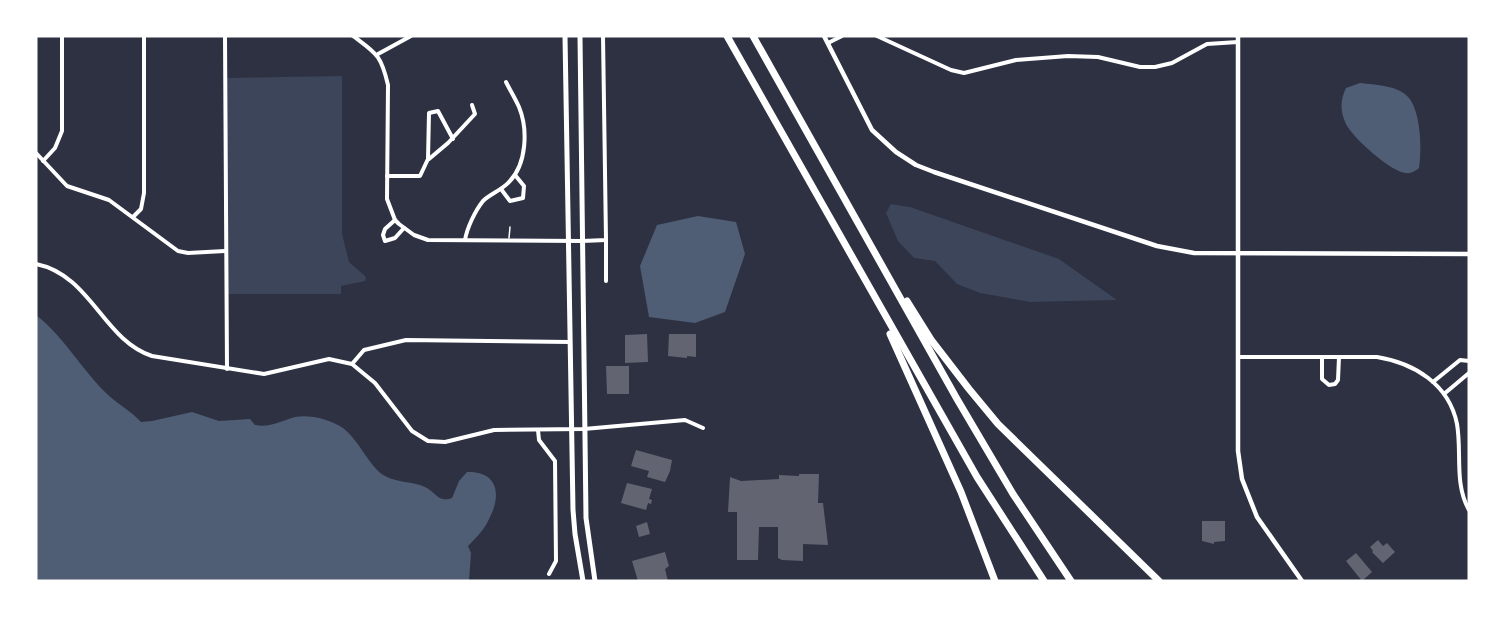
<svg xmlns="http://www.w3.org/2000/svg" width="1505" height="617" font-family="'Roboto Condensed',sans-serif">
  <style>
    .green { fill: #3c4559 }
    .water { fill: #4f5d75 }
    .building { fill: #626471 }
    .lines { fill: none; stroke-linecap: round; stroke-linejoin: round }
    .service { stroke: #fff; stroke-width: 1.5 }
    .minor { stroke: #fff; stroke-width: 4 }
    .tertiary { stroke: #fff; stroke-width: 4.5 }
    .secondary { stroke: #fff; stroke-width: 5 }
    .motorway { stroke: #fff; stroke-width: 7 }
  </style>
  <rect width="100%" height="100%" fill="#2d3142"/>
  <g class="green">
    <polygon points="342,76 342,234 349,262 366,277 365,281 341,286 341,294 225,294 224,78"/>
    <polygon points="891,204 910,207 1059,259 1117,300 1030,302 980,293 957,284 935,261 914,258 898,241 886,213"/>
  </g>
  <g class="water">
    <path d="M1360 83C1375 85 1399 85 1409 98 1421 113 1422 150 1419 168 1415 171 1411 174 1406 173 1392 173 1352 137 1346 124 1340 112 1340 100 1346 88Z"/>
    <polygon points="698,216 736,222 745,254 725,312 695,323 649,317 640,266 657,225"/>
    <path d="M36 315C63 336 81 368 105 392 116 403 130 410 141 422L152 421 192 412 219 421 250 419 255 425C270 428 281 421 295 417 309 414 330 419 343 428 359 440 370 468 385 476 398 483 412 481 425 487 436 492 438 503 452 498L459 481 467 472C498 471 502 495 489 519 485 529 476 538 468 546L471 553 469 581H36Z"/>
  </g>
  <g class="building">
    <polygon points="647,334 648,362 625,363 625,335"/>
    <polygon points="669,334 696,334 696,357 687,356 687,358 668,356"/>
    <polygon points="606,366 629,366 629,394 607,394"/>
    <polygon points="636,450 672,460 670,471 665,482 647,477 649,471 631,466"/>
    <polygon points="799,474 819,474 818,503 823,503 828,545 803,544 803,561 782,560 778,558 778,527 759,527 758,560 737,560 737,512 728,512 730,477 741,481 779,479 779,475 799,476"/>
    <polygon points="627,483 652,489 649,499 652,500 651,504 648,503 646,510 621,503"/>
    <polygon points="1202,521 1225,521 1225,541 1214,542 1214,544 1202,541"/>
    <polygon points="647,522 650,534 639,537 636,526"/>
    <polygon points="1378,540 1383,546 1387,543 1395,552 1383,563 1372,552 1373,551 1370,547"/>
    <polygon points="665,552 669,566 665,569 668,581 638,581 632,561"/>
    <polygon points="1356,553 1372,572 1362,581 1346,561"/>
  </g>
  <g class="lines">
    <polyline class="service" points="509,238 510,227"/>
    <g class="minor">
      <polyline points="225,36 227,369"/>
      <path d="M353 36C377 54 381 55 388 85L387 199 395 220 399 224 414 235 428 240 582 241 606 240 603 36"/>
      <polyline points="877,36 951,70 964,73 1016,60 1068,56 1098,57 1140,67 1155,67 1172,63 1207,44 1238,42"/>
      <polyline points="828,43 842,36"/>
      <polyline points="378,54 411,36"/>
      <polyline points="36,153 67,186 109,200 178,251 188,253 225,251"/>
      <polyline points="429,159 448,143 475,114 472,105"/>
      <polyline points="43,161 55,148 62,131 62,36"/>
      <polyline points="387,176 420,176 428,159 429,113 438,111 453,139"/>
      <polyline points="501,189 510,201 523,198 524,186 515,175"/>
      <polyline points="133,217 141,209 144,193 144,36"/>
      <polyline points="395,220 385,229 383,235 385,241 395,238 404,228"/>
      <path d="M465 240C467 228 475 211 483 201 490 194 502 190 509 182 527 164 528 129 519 107 515 98 510 90 506 82"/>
      <path d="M36 264C91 275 103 340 152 356L264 374 329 359 352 364 375 383 412 431 428 441 445 442 494 430 584 429 685 420 703 428"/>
      <polyline points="606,281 606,240"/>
      <path d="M1238 357H1377C1414 363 1449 384 1457 424 1462 452 1454 484 1469 510"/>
      <polyline points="1322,358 1322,379 1329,385 1335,384 1338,380 1339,357"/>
      <polyline points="352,364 364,350 406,340 570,342"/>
      <polyline points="1433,382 1460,360 1469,361"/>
      <polyline points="1444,394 1469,373"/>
      <polyline points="538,430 539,440 555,461 556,561 549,574"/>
    </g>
    <g class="tertiary">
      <polyline points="824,36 872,130 896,152 916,165 934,172 1157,246 1194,253 1469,254"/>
      <polyline points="1238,36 1238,451 1242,479 1257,517 1302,581"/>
    </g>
    <g class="secondary">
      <polyline points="565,36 573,510 575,534 583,581"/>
      <polyline points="580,36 586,518 595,581"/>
    </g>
    <g class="motorway">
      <polyline points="727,36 977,477 1044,581"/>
      <polyline points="753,36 957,399 1013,494 1071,581"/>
      <polyline points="907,301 932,341 969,389 998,424 1159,581"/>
      <polyline points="890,334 961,492 995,581"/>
    </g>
  </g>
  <rect width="1505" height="617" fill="none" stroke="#ffffff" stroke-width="75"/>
</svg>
